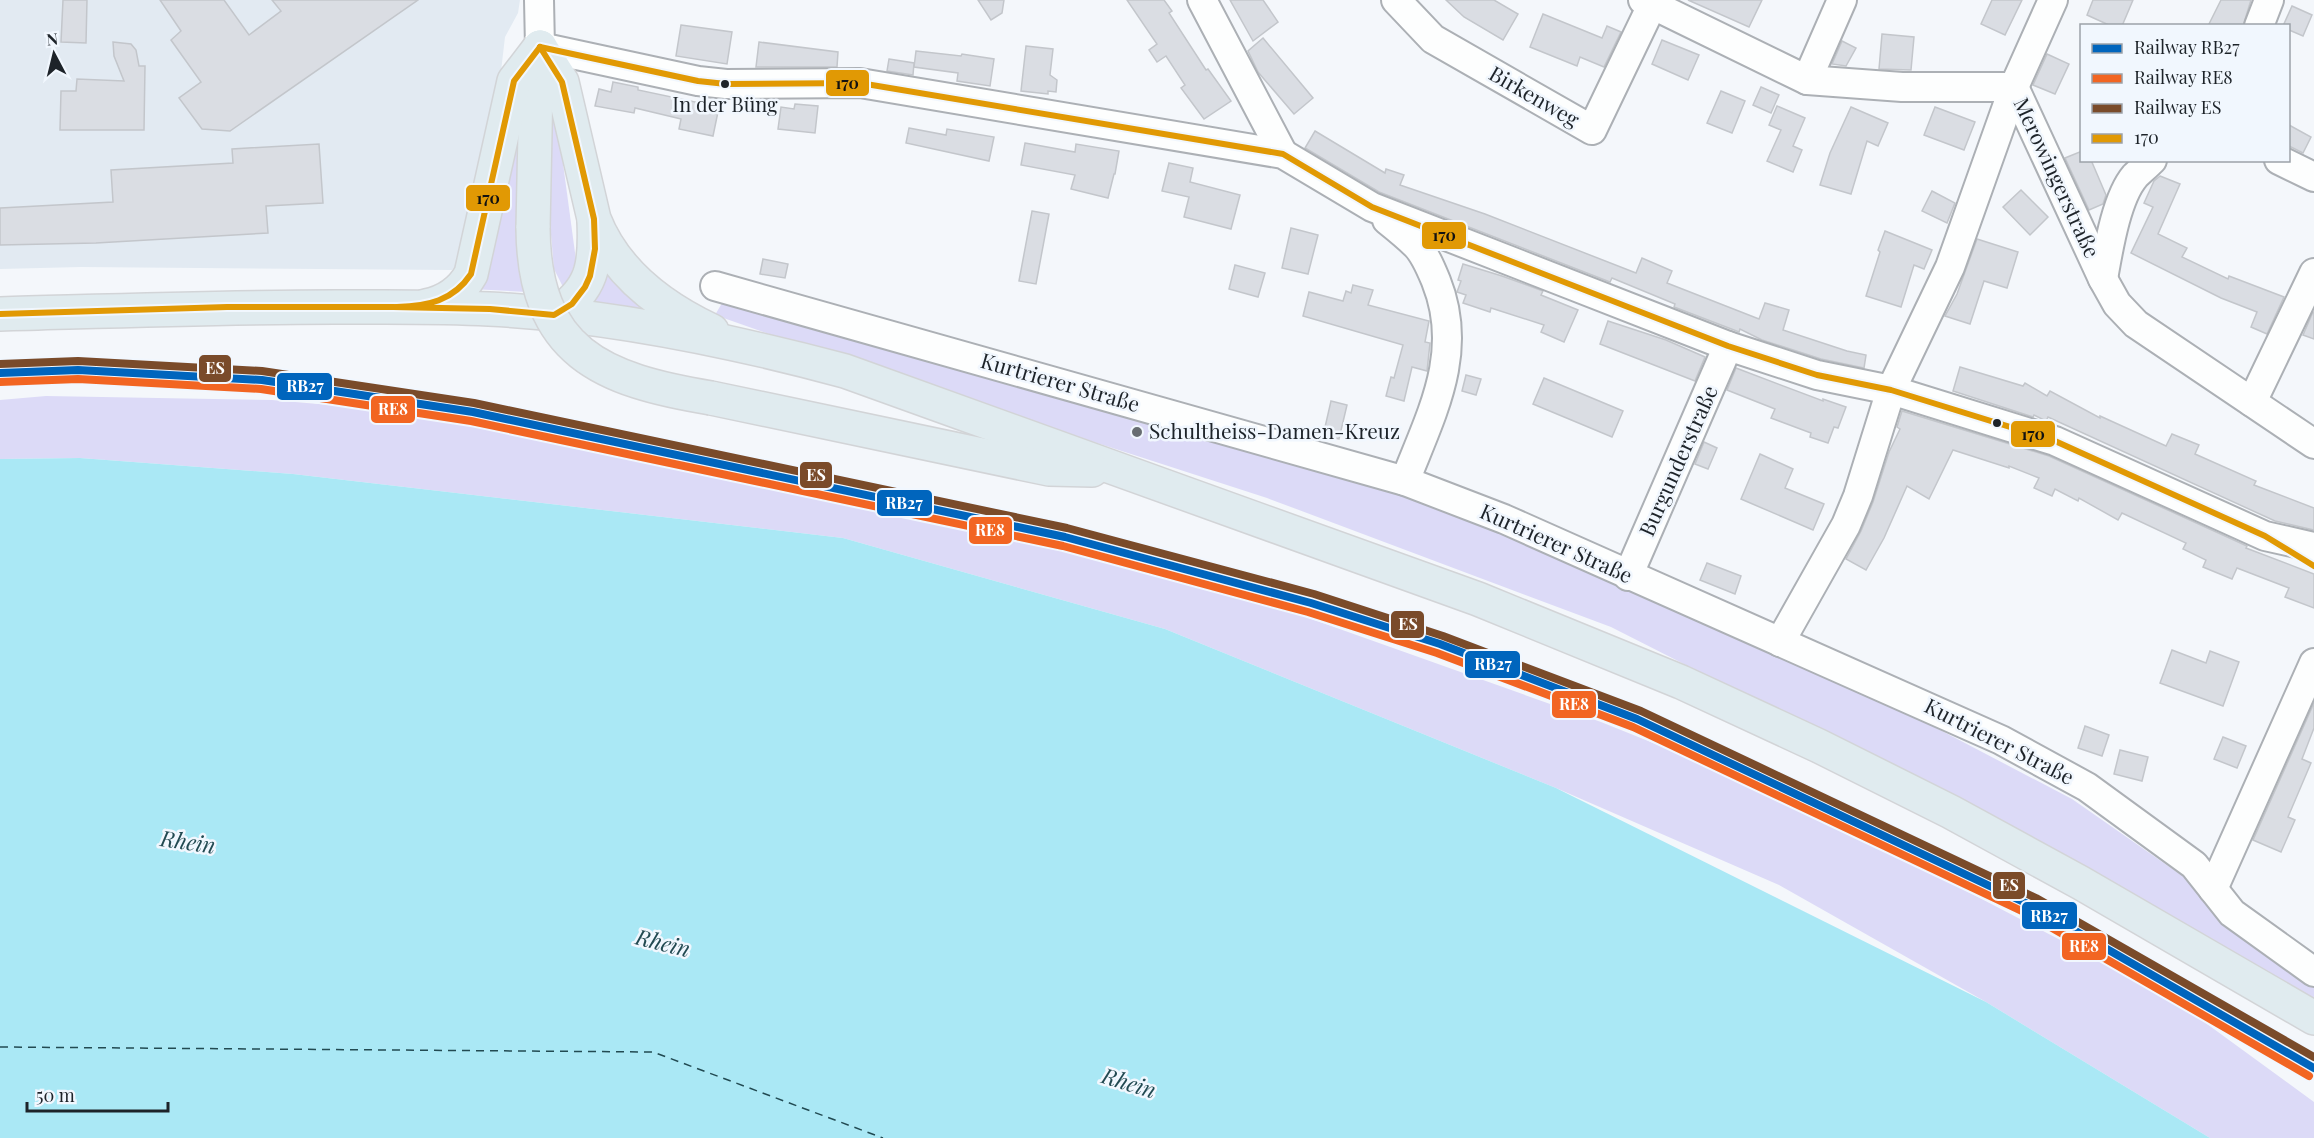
<svg xmlns="http://www.w3.org/2000/svg" width="2314" height="1138" font-family="'Playfair Display',serif">
  <style>
    .built { fill: #e2eaf2 }
    .green { fill: #dcdaf7 }
    .water { fill: #aae8f5 }
    .lines { fill: none; stroke-linecap: round; stroke-linejoin: round }
    .ferry { stroke: #224a52; stroke-width: 1.5; stroke-dasharray: 8 6; stroke-linecap: butt }
    .building { fill: #dadde3; stroke: #c3c6cb; stroke-width: 1.5 }
    .minor-casing { stroke: #acb0b5; stroke-width: 32 }
    .major-casing { stroke: #d2d4d7; stroke-width: 36 }
    .minor { stroke: #fdfefe; stroke-width: 28 }
    .major { stroke: #e0ebef; stroke-width: 33 }
    .major-bridge-casing { stroke: #d2d4d7; stroke-width: 36; stroke-linecap: butt }
    .major-bridge { stroke: #e0ebef; stroke-width: 33 }
    .bus-1-casing { stroke: #f1f7fe; stroke-width: 10 }
    .bus-1 { stroke: #e19904; stroke-width: 6 }
    .rail-1-casing { stroke: #f1f7fe; stroke-width: 12 }
    .rail-2-casing { stroke: #f1f7fe; stroke-width: 12 }
    .rail-3-casing { stroke: #f1f7fe; stroke-width: 12 }
    .rail-1 { stroke: #0065bd; stroke-width: 8 }
    .rail-2 { stroke: #f26522; stroke-width: 8 }
    .rail-3 { stroke: #7a4b2a; stroke-width: 8 }
    .bus-dot { fill: #1d2329; stroke: #f1f7fe; stroke-width: 2 }
    .poi-dot { fill: #686d72; stroke: #f1f7fe; stroke-width: 2 }
    .labels { text-anchor: middle; stroke-width: 5; stroke-linejoin: round; paint-order: stroke }
    .bus-label { font-size: 20px; fill: #1d2329; stroke: #f1f7fe }
    .street-label { font-size: 21px; fill: #1d2329; stroke: #f1f7fe }
    .poi-label { font-size: 21px; fill: #1d2329; stroke: #f1f7fe; text-anchor: start }
    .water-label { font-size: 22px; font-style: italic; fill: #224a52; stroke: #f1f7fe }
    .line-badge { stroke: #f1f7fe; stroke-width: 2 }
    .badge-label { font-size: 16px; text-anchor: middle; font-weight: bold; fill: #fff }
    .pale-badge-label { font-size: 16px; text-anchor: middle; font-weight: bold; fill: #111 }
  </style>
  <rect width="100%" height="100%" fill="#f4f7fb"/>
  <polygon class="built" points="0,0 520,0 518,13 505,37 498,97 461,262 452,270 81,267 0,269"/>
  <g class="green">
    <polygon points="552,82 576,260 565,291 554,269 549,212"/>
    <polygon points="521,86 527,292 472,289"/>
    <polygon points="601,258 654,311 581,300"/>
    <polygon points="725,298 1409,489 1768,640 2072,799 2214,898 2314,973 2314,1003 2056,853 1611,627 1267,498 869,369 715,315"/>
    <polygon points="46,396 272,400 411,412 827,493 1255,599 1601,722 1718,769 1951,883 2170,997 2314,1102 2314,1138 2210,1138 1986,1002 1779,885 1556,788 1165,629 843,538 293,474 80,458 0,459 0,400"/>
  </g>
  <polygon class="water" points="80,458 293,474 843,538 1165,629 1556,788 1986,1002 2210,1138 0,1138 0,459"/>
  <g class="lines">
    <polyline class="ferry" points="0,1047 653,1052 883,1138"/>
  </g>
  <g class="building">
    <polygon points="63,0 87,0 86,43 61,42"/>
    <polygon points="160,0 224,0 249,35 281,11 272,0 418,0 230,131 202,129 179,98 201,82 171,40 181,31"/>
    <polygon points="978,0 1004,0 1002,13 991,20"/>
    <polygon points="1127,0 1164,0 1172,11 1169,13 1206,70 1208,69 1231,101 1204,119 1181,88 1185,85 1166,56 1157,62 1149,50 1157,44"/>
    <polygon points="1230,0 1263,0 1278,22 1253,41"/>
    <polygon points="1446,0 1494,0 1518,14 1503,40 1464,17"/>
    <polygon points="1688,0 1762,0 1749,27"/>
    <polygon points="1992,0 2022,0 2005,35 1981,24"/>
    <polygon points="2093,0 2133,0 2122,26 2111,26 2087,15"/>
    <polygon points="2221,0 2251,0 2243,26 2208,26"/>
    <polygon points="2292,6 2312,15 2303,36 2289,30 2289,26 2283,26"/>
    <polygon points="1543,14 1602,38 1607,26 1621,32 1604,67 1580,57 1577,66 1530,47"/>
    <polygon points="681,25 732,32 727,64 676,56"/>
    <polygon points="1882,34 1914,37 1911,70 1879,69"/>
    <polygon points="1263,38 1313,98 1294,114 1258,72 1248,51"/>
    <polygon points="1662,40 1699,55 1688,80 1652,64"/>
    <polygon points="1842,41 1856,48 1846,66 1832,64"/>
    <polygon points="113,42 131,44 136,50 139,66 145,66 144,130 60,130 61,91 76,91 77,79 124,81 114,56"/>
    <polygon points="759,42 838,52 837,67 756,67"/>
    <polygon points="1026,46 1053,49 1050,75 1057,80 1056,92 1048,91 1048,94 1021,91"/>
    <polygon points="916,51 961,56 962,54 994,59 990,86 957,81 958,73 914,67"/>
    <polygon points="2047,54 2069,64 2055,94 2033,85"/>
    <polygon points="889,59 914,63 913,75 887,71"/>
    <polygon points="613,82 638,87 638,90 719,107 713,136 679,129 681,119 677,118 635,108 634,113 595,106 599,89 611,92"/>
    <polygon points="1761,87 1779,95 1771,113 1753,105"/>
    <polygon points="1721,91 1745,101 1732,133 1707,123"/>
    <polygon points="795,104 818,106 815,133 778,129 781,107 794,109"/>
    <polygon points="1777,106 1805,118 1793,146 1802,150 1793,172 1767,161 1781,130 1769,125"/>
    <polygon points="1851,107 1888,123 1878,146 1867,141 1851,194 1820,185 1830,153"/>
    <polygon points="1935,107 1975,122 1964,150 1924,135"/>
    <polygon points="2289,125 2311,137 2303,153 2289,146"/>
    <polygon points="909,128 946,135 947,129 994,137 989,161 906,143"/>
    <polygon points="1315,131 1385,173 1386,169 1404,175 1400,185 1485,214 1636,273 1642,258 1672,271 1667,283 1759,319 1765,303 1789,310 1783,330 1847,351 1866,355 1864,368 1821,359 1762,340 1740,329 1739,332 1734,330 1674,307 1675,304 1612,278 1610,282 1379,192 1305,148"/>
    <polygon points="1025,143 1075,152 1076,144 1119,151 1115,174 1114,174 1108,198 1071,189 1075,175 1021,165"/>
    <polygon points="319,144 323,203 266,206 268,233 96,243 0,245 0,208 113,202 111,170 233,163 232,149"/>
    <polygon points="2082,151 2082,160 2091,160 2106,195 2103,204 2089,210 2065,158"/>
    <polygon points="1169,163 1193,168 1190,182 1240,195 1231,229 1184,217 1189,197 1162,191"/>
    <polygon points="2160,176 2180,184 2158,234 2187,248 2182,257 2228,279 2229,276 2284,297 2267,334 2251,327 2257,312 2221,298 2131,253 2153,207 2144,203 2154,181"/>
    <polygon points="2021,190 2048,217 2030,235 2003,207"/>
    <polygon points="1932,191 1955,203 1947,223 1922,211"/>
    <polygon points="1032,211 1049,214 1036,284 1019,281"/>
    <polygon points="1291,228 1318,235 1308,274 1282,268"/>
    <polygon points="1885,231 1932,250 1924,269 1914,265 1901,307 1866,296 1880,252 1878,250"/>
    <polygon points="1977,239 2018,252 2007,288 1984,281 1970,324 1945,316 1957,294"/>
    <polygon points="763,259 788,264 785,278 760,274"/>
    <polygon points="1463,264 1502,276 1543,291 1541,295 1578,310 1564,342 1541,332 1544,325 1491,308 1490,312 1463,303 1466,295 1457,292 1461,281 1458,280"/>
    <polygon points="1235,265 1265,273 1258,297 1229,289"/>
    <polygon points="1353,285 1373,290 1368,305 1429,321 1425,342 1430,343 1427,371 1412,367 1404,401 1386,396 1391,377 1394,378 1403,345 1303,316 1309,292 1343,301 1346,291 1351,293"/>
    <polygon points="2313,312 2314,312 2314,339 2303,335"/>
    <polygon points="1608,321 1666,340 1705,357 1695,381 1600,344"/>
    <polygon points="1960,367 2023,386 2025,383 2047,396 2050,391 2100,418 2100,416 2166,446 2172,434 2199,445 2195,454 2256,481 2254,485 2314,508 2314,530 2275,521 2048,417 2046,421 2034,415 2033,417 1953,391"/>
    <polygon points="1736,368 1823,401 1823,399 1846,407 1838,428 1834,427 1828,443 1810,437 1811,433 1771,418 1775,409 1727,390"/>
    <polygon points="1466,375 1481,379 1476,395 1462,391"/>
    <polygon points="1544,378 1623,411 1612,437 1533,404"/>
    <polygon points="1331,401 1347,405 1339,439 1323,436"/>
    <polygon points="1902,411 2049,456 2247,546 2246,548 2314,574 2314,608 2285,597 2289,588 2237,568 2232,579 2203,567 2206,560 2183,549 2186,543 2122,513 2118,520 2079,498 2078,501 2055,489 2052,496 2034,488 2039,478 2009,466 2009,468 1953,450 1929,499 1907,486 1884,538 1866,570 1846,559 1861,531 1873,502 1889,452 1900,429 1897,427"/>
    <polygon points="1704,442 1717,448 1708,469 1695,464"/>
    <polygon points="1760,454 1793,469 1785,488 1824,504 1813,530 1741,499"/>
    <polygon points="1707,563 1741,576 1735,594 1700,580"/>
    <polygon points="2172,650 2206,663 2210,651 2239,662 2223,706 2160,683"/>
    <polygon points="2314,703 2314,728 2302,759 2311,763 2288,817 2295,820 2281,852 2253,840"/>
    <polygon points="2085,726 2109,735 2102,756 2078,748"/>
    <polygon points="2223,737 2246,746 2237,768 2214,759"/>
    <polygon points="2120,750 2148,757 2142,781 2114,774"/>
  </g>
  <g class="lines">
    <g class="minor-casing">
      <g id="minor">
        <polyline points="539,0 540,47 698,81 726,84 860,83 1283,154 1372,207 1728,346 1817,375 1891,390 2055,441 2265,536 2314,547"/>
        <polyline points="1202,0 1283,154"/>
        <polyline points="1396,0 1433,39 1592,130 1653,3"/>
        <polyline points="1643,0 1807,80 1902,87 2014,87 2103,279 2117,304 2136,324 2314,444"/>
        <polyline points="2259,26 2269,0"/>
        <polyline points="1807,80 1842,0"/>
        <polyline points="2279,160 2314,177"/>
        <path d="M1387 220C1397 228 1407 236 1416 245 1425 254 1431 269 1436 281 1465 353 1431 414 1405 481"/>
        <path d="M2103 279C2108 251 2116 198 2135 176 2140 171 2146 166 2152 160"/>
        <polyline points="715,286 1405,481 1504,519 2001,740 2087,787 2194,865 2232,913 2314,972"/>
        <polyline points="2252,402 2314,273"/>
        <polyline points="1628,576 1728,346"/>
        <polyline points="1780,642 1846,525 1858,496 1891,390 1950,267 2014,87 2053,0"/>
        <polyline points="2213,889 2314,663"/>
      </g>
    </g>
    <g class="major-casing">
      <g id="major">
        <path d="M540 47 562 82 594 219C615 273 661 307 712 331"/>
        <polyline points="533,228 536,84 540,47"/>
        <path d="M426 306C446 302 461 292 471 274L514 81 540 47"/>
        <path d="M0 314C112 311 223 307 335 307 386 307 438 306 489 309 609 315 730 340 845 371L1478 599 1681 682 1819 746 1951 812 2081 883 2314 1018"/>
        <path d="M554 315C593 290 596 265 594 221"/>
        <polyline points="711,398 1049,469 1092,470"/>
      </g>
    </g>
    <use href="#minor" class="minor"/>
    <use href="#major" class="major"/>
    <g class="major-bridge-casing">
      <path id="major-bridge" d="M533 228C534 353 602 380 711 398"/>
    </g>
    <use href="#major-bridge" class="major-bridge"/>
    <g class="bus-1-casing">
      <g id="bus-1">
        <polyline points="540,47 698,81 726,84 860,83 1283,154 1372,207 1728,346 1817,375 1891,390 2055,441 2265,536 2314,566"/>
        <path d="M397 307C428 306 453 301 471 274L514 81 540 47"/>
        <polyline points="0,314 227,307 393,307 490,309 554,315 572,304 585,287 590,276 595,249 594,219 562,82 540,47"/>
      </g>
    </g>
    <use href="#bus-1" class="bus-1"/>
    <g class="rail-1-casing">
      <polyline id="rail-1" points="0,373 78,370 262,380 473,412 1065,537 1311,603 1440,644 1637,719 2032,906 2314,1068"/>
    </g>
    <g class="rail-2-casing">
      <polyline id="rail-2" points="0,382 78,379 261,389 471,421 1063,546 1308,612 1437,653 1633,727 2028,914 2309,1076"/>
    </g>
    <g class="rail-3-casing">
      <polyline id="rail-3" points="0,364 78,361 262,371 474,403 1067,528 1314,594 1443,636 1641,711 2036,898 2314,1057"/>
    </g>
    <use href="#rail-1" class="rail-1"/>
    <use href="#rail-2" class="rail-2"/>
    <use href="#rail-3" class="rail-3"/>
  </g>
  <g class="bus-dot">
    <circle cx="725" cy="84" r="5"/>
    <circle cx="1997" cy="423" r="5"/>
  </g>
  <circle class="poi-dot" cx="1137" cy="432" r="6"/>
  <g class="labels">
    <g class="bus-label">
      <text x="725" y="112">In der Büng</text>
    </g>
    <g class="street-label">
      <text transform="translate(1534 97) rotate(30)" y="7">Birkenweg</text>
      <text transform="translate(2056 178) rotate(65)" y="7">Merowingerstraße</text>
      <text transform="translate(1060 383) rotate(16)" y="7">Kurtrierer Straße</text>
      <text transform="translate(1679 461) rotate(-66)" y="7">Burgunderstraße</text>
      <text transform="translate(1556 544) rotate(24)" y="7">Kurtrierer Straße</text>
      <text transform="translate(1999 742) rotate(27)" y="7">Kurtrierer Straße</text>
    </g>
    <g class="poi-label">
      <text x="1149" y="439">Schultheiss-Damen-Kreuz</text>
    </g>
    <g class="water-label">
      <text transform="translate(188 842) rotate(8)" y="8">Rhein</text>
      <text transform="translate(663 943) rotate(14)" y="8">Rhein</text>
      <text transform="translate(1129 1083) rotate(17)" y="8">Rhein</text>
    </g>
  </g>
  <g class="line-badge">
    <rect x="825" y="69" width="45" height="28" rx="6" fill="#e19904"/>
    <rect x="465" y="184" width="46" height="28" rx="6" fill="#e19904"/>
    <rect x="1421" y="221" width="46" height="29" rx="6" fill="#e19904"/>
    <rect x="198" y="354" width="34" height="29" rx="6" fill="#7a4b2a"/>
    <rect x="276" y="372" width="57" height="29" rx="6" fill="#0065bd"/>
    <rect x="370" y="395" width="46" height="29" rx="6" fill="#f26522"/>
    <rect x="2010" y="420" width="46" height="28" rx="6" fill="#e19904"/>
    <rect x="799" y="461" width="34" height="28" rx="6" fill="#7a4b2a"/>
    <rect x="876" y="489" width="57" height="28" rx="6" fill="#0065bd"/>
    <rect x="968" y="516" width="45" height="29" rx="6" fill="#f26522"/>
    <rect x="1390" y="610" width="35" height="29" rx="6" fill="#7a4b2a"/>
    <rect x="1464" y="650" width="57" height="29" rx="6" fill="#0065bd"/>
    <rect x="1551" y="690" width="46" height="29" rx="6" fill="#f26522"/>
    <rect x="1992" y="871" width="34" height="29" rx="6" fill="#7a4b2a"/>
    <rect x="2021" y="901" width="57" height="29" rx="6" fill="#0065bd"/>
    <rect x="2061" y="932" width="46" height="29" rx="6" fill="#f26522"/>
  </g>
  <g class="badge-label">
    <text x="215" y="374">ES</text>
    <text x="305" y="392">RB27</text>
    <text x="393" y="415">RE8</text>
    <text x="816" y="481">ES</text>
    <text x="904" y="509">RB27</text>
    <text x="990" y="536">RE8</text>
    <text x="1408" y="630">ES</text>
    <text x="1493" y="670">RB27</text>
    <text x="1574" y="710">RE8</text>
    <text x="2009" y="891">ES</text>
    <text x="2049" y="922">RB27</text>
    <text x="2084" y="952">RE8</text>
  </g>
  <g class="pale-badge-label">
    <text x="847" y="89">170</text>
    <text x="488" y="204">170</text>
    <text x="1444" y="241">170</text>
    <text x="2033" y="440">170</text>
  </g>
  <rect x="2080" y="24" width="210" height="138" fill="#f1f7fe" stroke="#9ca2a9" stroke-width="1.5"/>
  <rect x="2092" y="44" width="30" height="9" fill="#0065bd" stroke="#9ca2a9" stroke-width="1.5"/>
  <text x="2134" y="54" font-size="18" fill="#1d2329">Railway RB27</text>
  <rect x="2092" y="74" width="30" height="9" fill="#f26522" stroke="#9ca2a9" stroke-width="1.5"/>
  <text x="2134" y="84" font-size="18" fill="#1d2329">Railway RE8</text>
  <rect x="2092" y="104" width="30" height="9" fill="#7a4b2a" stroke="#9ca2a9" stroke-width="1.5"/>
  <text x="2134" y="114" font-size="18" fill="#1d2329">Railway ES</text>
  <rect x="2092" y="134" width="30" height="9" fill="#e19904" stroke="#9ca2a9" stroke-width="1.5"/>
  <text x="2134" y="144" font-size="18" fill="#1d2329">170</text>
  <g transform="translate(54 54) rotate(353)" stroke="#f1f7fe" stroke-width="4.5" paint-order="stroke">
  <path d="M0-4.5L10 22L0 15L-10 22Z" fill="#1d2329"/>
  <text y="-9" font-size="16" font-weight="bold" text-anchor="middle" fill="#1d2329">N</text>
  </g>
  <path d="M27 1102v9h141v-9" fill="none" stroke="#1d2329" stroke-width="3"/>
  <text x="36" y="1102" font-size="18" fill="#1d2329" stroke="#f1f7fe" stroke-width="4.5" paint-order="stroke">50 m</text>
</svg>
